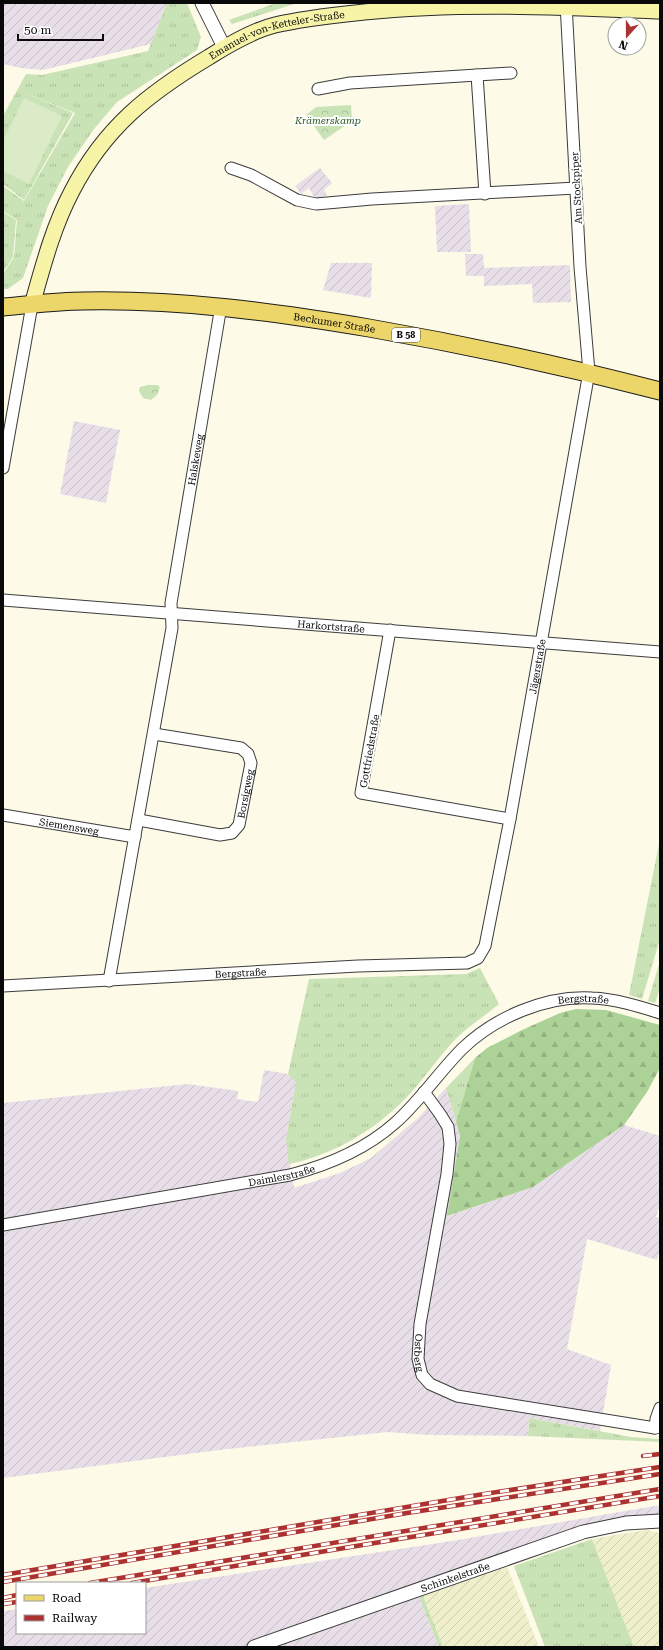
<svg xmlns="http://www.w3.org/2000/svg" width="663" height="1650" font-family="'Roboto Serif',serif">
  <style>
    .industrial { fill: url(#industrial-furrows) }
    .farmland { fill: url(#farmland-furrows) }
    .grass { fill: url(#grass-tufts) }
    .forest { fill: url(#forest-firs) }
    .park { fill: url(#park-crowns) }
    .pitch { fill: #dcebc7 }
    .lines { fill: none; stroke-linecap: round; stroke-linejoin: round }
    .minor-casing { stroke: #3c3c3c; stroke-width: 13 }
    .tertiary-casing { stroke: #3c3c3c; stroke-width: 15 }
    .secondary-casing { stroke: #2b2b2b; stroke-width: 17 }
    .primary-casing { stroke: #1a1a1a; stroke-width: 19 }
    .minor { stroke: #fff; stroke-width: 11 }
    .tertiary { stroke: #fff; stroke-width: 13 }
    .secondary { stroke: #f7f4a8; stroke-width: 15 }
    .primary { stroke: #ecd569; stroke-width: 17 }
    .rail-casing { stroke: #ab3230; stroke-width: 4.5 }
    .rail { stroke: #fff; stroke-width: 3; stroke-dasharray: 9; stroke-linecap: butt }
    .labels { text-anchor: middle; stroke-width: 4; stroke-linejoin: round; paint-order: stroke }
    .shield { fill: #fff; stroke: #535353; stroke-width: 1 }
    .shield-label { font-size: 9px; font-weight: bold; fill: #090909 }
    .street-label { font-size: 10px; fill: #090909; stroke: #fff }
    .park-label { font-size: 10px; font-style: italic; fill: #295a21; stroke: #fff }
  </style>
  <defs>
    <pattern id="industrial-furrows" width="10" height="10" patternUnits="userSpaceOnUse"><rect width="10" height="10" fill="#e8dee8"/><path d="M-1 1l2-2M0 10L10 0M9 11l2-2" fill="none" stroke="#c6bdc6"/></pattern>
    <pattern id="farmland-furrows" width="10" height="10" patternUnits="userSpaceOnUse"><rect width="10" height="10" fill="#f0efcb"/><path d="M-1 1l2-2M0 10L10 0M9 11l2-2" fill="none" stroke="#ccccad"/></pattern>
    <pattern id="grass-tufts" width="24" height="20" patternUnits="userSpaceOnUse"><rect width="24" height="20" fill="#cae3b6"/><path d="M3 7l-1-3M5 7V3M7 7l1-3M15 17l-1-3M17 17v-4M19 17l1-3" fill="none" stroke="#acc19b"/></pattern>
    <pattern id="forest-firs" width="22" height="20" patternUnits="userSpaceOnUse"><rect width="22" height="20" fill="#add297"/><path d="M5 1l3.5 6h-7zM16 11l3.5 6h-7z" fill="#94b381"/></pattern>
    <pattern id="park-crowns" width="20" height="18" patternUnits="userSpaceOnUse"><rect width="20" height="18" fill="#cae3b6"/><path d="M2 6a3 3 0 1 1 6 0M12 15a3 3 0 1 1 6 0" fill="none" stroke="#acc19b"/></pattern>
  </defs>
  <rect width="100%" height="100%" fill="#fdfae8"/>
  <g class="industrial">
    <polygon points="3,3 167,3 151,44 43,70 21,68 3,64"/>
    <polygon points="320,168 332,183 324,190 327,195 315,199 309,188 301,194 295,186"/>
    <polygon points="469,204 471,252 437,252 435,206"/>
    <polygon points="465,254 483,254 484,268 570,265 571,302 533,303 532,284 484,286 484,276 466,276"/>
    <polygon points="331,263 372,263 371,298 323,290"/>
    <polygon points="74,421 120,430 106,503 60,494"/>
    <polygon points="264,1070 288,1074 296,1083 286,1138 294,1188 340,1173 371,1158 419,1117 446,1088 460,1136 448,1216 533,1187 624,1125 660,1136 660,1204 656,1217 660,1218 660,1249 657,1260 587,1239 567,1349 611,1365 600,1431 529,1418 528,1436 429,1435 388,1432 219,1450 3,1478 3,1103 188,1084 238,1091 237,1099 258,1102"/>
    <polygon points="660,1505 660,1515 624,1517 581,1526 414,1584 439,1647 3,1647 3,1611 17,1609 17,1633 145,1633 145,1588 452,1541"/>
  </g>
  <g class="farmland">
    <polygon points="645,1530 660,1533 660,1647 634,1647 592,1539"/>
    <polygon points="507,1567 539,1647 443,1647 423,1596"/>
  </g>
  <g class="grass">
    <polygon points="167,3 187,3 201,37 197,50 117,102 94,129 68,167 48,206 23,278 8,289 3,289 3,274 14,257 17,220 3,211 3,186 24,201 75,113 20,91 73,113 24,200 3,184 3,116 26,74 42,75 148,51"/>
    <polygon points="276,3 297,3 232,24 229,20"/>
    <polygon points="3,212 16,220 13,257 3,272"/>
    <polygon points="660,839 660,939 642,999 629,995"/>
    <polygon points="660,961 660,988 655,1003 648,1001"/>
    <path d="M480 968 499 1004C484 1017 465 1028 452 1043 435 1061 422 1082 405 1099 374 1131 332 1155 289 1164L286 1138 296 1083 288 1074 309 979 466 974Z"/>
    <polygon points="475,1058 456,1122 446,1088"/>
    <polygon points="529,1418 631,1437 660,1439 660,1442 528,1436"/>
    <polygon points="592,1539 634,1647 545,1647 514,1566"/>
    <polygon points="423,1596 443,1647 439,1647 419,1597"/>
  </g>
  <polygon class="forest" points="576,1009 606,1010 660,1025 660,1068 647,1092 624,1125 533,1187 447,1216 460,1136 456,1122 475,1058 487,1048 522,1030 560,1013"/>
  <g class="park">
    <polygon points="351,105 352,121 324,140 306,115 316,107"/>
    <polygon points="148,385 157,385 160,387 157,395 151,400 143,398 139,391 140,387"/>
  </g>
  <polygon class="pitch" points="24,98 62,116 29,184 3,171 3,141"/>
  <g class="lines">
    <g class="minor-casing">
      <g id="minor">
        <polyline points="318,89 350,83 477,75"/>
        <polyline points="231,168 251,175 297,200 316,204 372,199 576,188"/>
        <polyline points="485,194 477,75 511,73"/>
        <polyline points="3,468 32,305"/>
        <path id="s1" d="M3 600 660 652"/>
        <polyline points="390,630 361,793 510,819"/>
        <path id="s2" d="M3 815 135 837"/>
        <path id="s3" d="M139 820 220 835 232 833 239 825 251 763 248 754 241 748 154 734"/>
        <path id="s4" d="M109 981 172 628 171 603 221 306"/>
        <path id="s5" d="M3 986 358 966 467 963 478 958 485 946 510 819 589 372 580 267 566 3"/>
        <path id="s6" d="M424 1092 440 1114 448 1127 450 1144 447 1174 420 1324 418 1359 422 1375 430 1384 457 1396 655 1428 660 1427"/>
        <path id="s7" d="M3 1225 290 1175C328 1165 366 1149 395 1123 420 1101 439 1072 462 1049 495 1017 547 995 592 998 615 999 638 1006 660 1013"/>
        <polyline points="655,1428 656,1419 660,1408"/>
      </g>
    </g>
    <g class="tertiary-casing">
      <g id="tertiary">
        <polyline points="202,3 224,47"/>
        <path id="s8" d="M254 1647 583 1532 626 1523 660 1521"/>
      </g>
    </g>
    <g class="secondary-casing">
      <g id="secondary">
        <path id="s9" d="M32 305C43 266 53 227 72 191 105 127 149 93 209 57 228 45 254 30 275 25 304 18 335 15 364 12 463 2 561 7 660 11"/>
      </g>
    </g>
    <g class="primary-casing">
      <g id="primary">
        <path id="s10" d="M3 307C29 305 56 301 83 301 179 299 274 312 369 328 467 345 564 366 660 391"/>
      </g>
    </g>
    <use href="#minor" class="minor"/>
    <use href="#tertiary" class="tertiary"/>
    <use href="#secondary" class="secondary"/>
    <use href="#primary" class="primary"/>
    <g class="rail-casing">
      <g id="rail">
        <polyline points="643,1456 660,1454"/>
        <polyline points="3,1575 478,1495 660,1467"/>
        <polyline points="3,1582 407,1513 660,1474"/>
        <polyline points="90,1583 660,1489"/>
        <polyline points="132,1583 660,1496"/>
        <polyline points="3,1598 17,1595"/>
        <polyline points="3,1604 17,1602"/>
      </g>
    </g>
    <use href="#rail" class="rail"/>
  </g>
  <g class="labels">
    <rect class="shield" x="392" y="328" width="28" height="14" rx="3"/>
    <g class="shield-label">
      <text x="406" y="338">B 58</text>
    </g>
    <g class="street-label">
      <text dy="4" stroke="none"><textPath href="#s9" startOffset="388">Emanuel-von-Ketteler-Straße</textPath></text>
      <text transform="translate(576 188) rotate(-93)" y="4">Am Stockpiper</text>
      <text dy="4" stroke="none"><textPath href="#s10" startOffset="333">Beckumer Straße</textPath></text>
      <text dy="4" stroke="none"><textPath href="#s4" startOffset="529">Halskeweg</textPath></text>
      <text dy="4" stroke="none"><textPath href="#s1" startOffset="329">Harkortstraße</textPath></text>
      <text dy="4" stroke="none"><textPath href="#s5" startOffset="775">Jägerstraße</textPath></text>
      <text transform="translate(369 751) rotate(-80)" y="4">Gottfriedstraße</text>
      <text dy="4" stroke="none"><textPath href="#s3" startOffset="137">Borsigweg</textPath></text>
      <text dy="4" stroke="none"><textPath href="#s2" startOffset="67">Siemensweg</textPath></text>
      <text dy="4" stroke="none"><textPath href="#s5" startOffset="238">Bergstraße</textPath></text>
      <text dy="4" stroke="none"><textPath href="#s7" startOffset="644">Bergstraße</textPath></text>
      <text dy="4" stroke="none"><textPath href="#s7" startOffset="283">Daimlerstraße</textPath></text>
      <text dy="4" stroke="none"><textPath href="#s6" startOffset="271">Ostberg</textPath></text>
      <text dy="4" stroke="none"><textPath href="#s8" startOffset="213">Schinkelstraße</textPath></text>
    </g>
    <g class="park-label">
      <text x="328" y="124">Krämerskamp</text>
    </g>
  </g>
  <rect width="663" height="1650" fill="none" stroke="#090909" stroke-width="8"/>
  <rect x="16" y="1582" width="130" height="52" fill="#ffffff" stroke="#9d9d9d"/>
  <rect x="24" y="1595" width="20" height="6" fill="#ecd569" stroke="#9d9d9d"/>
  <text x="52" y="1602" font-size="12" fill="#090909">Road</text>
  <rect x="24" y="1615" width="20" height="6" fill="#ab3230" stroke="#9d9d9d"/>
  <text x="52" y="1622" font-size="12" fill="#090909">Railway</text>
  <g transform="translate(627 36) rotate(201)"><circle r="19" fill="#ffffff" stroke="#9d9d9d"/>
  <path d="M0-3L7 15L0 10L-7 15Z" fill="#ab3230"/>
  <text y="-6" font-size="11" font-weight="bold" text-anchor="middle" fill="#090909">N</text>
  </g>
  <path d="M18 34v6h85v-6" fill="none" stroke="#090909" stroke-width="2"/>
  <text x="24" y="34" font-size="12" fill="#090909" stroke="#ffffff" stroke-width="3" paint-order="stroke">50 m</text>
</svg>
